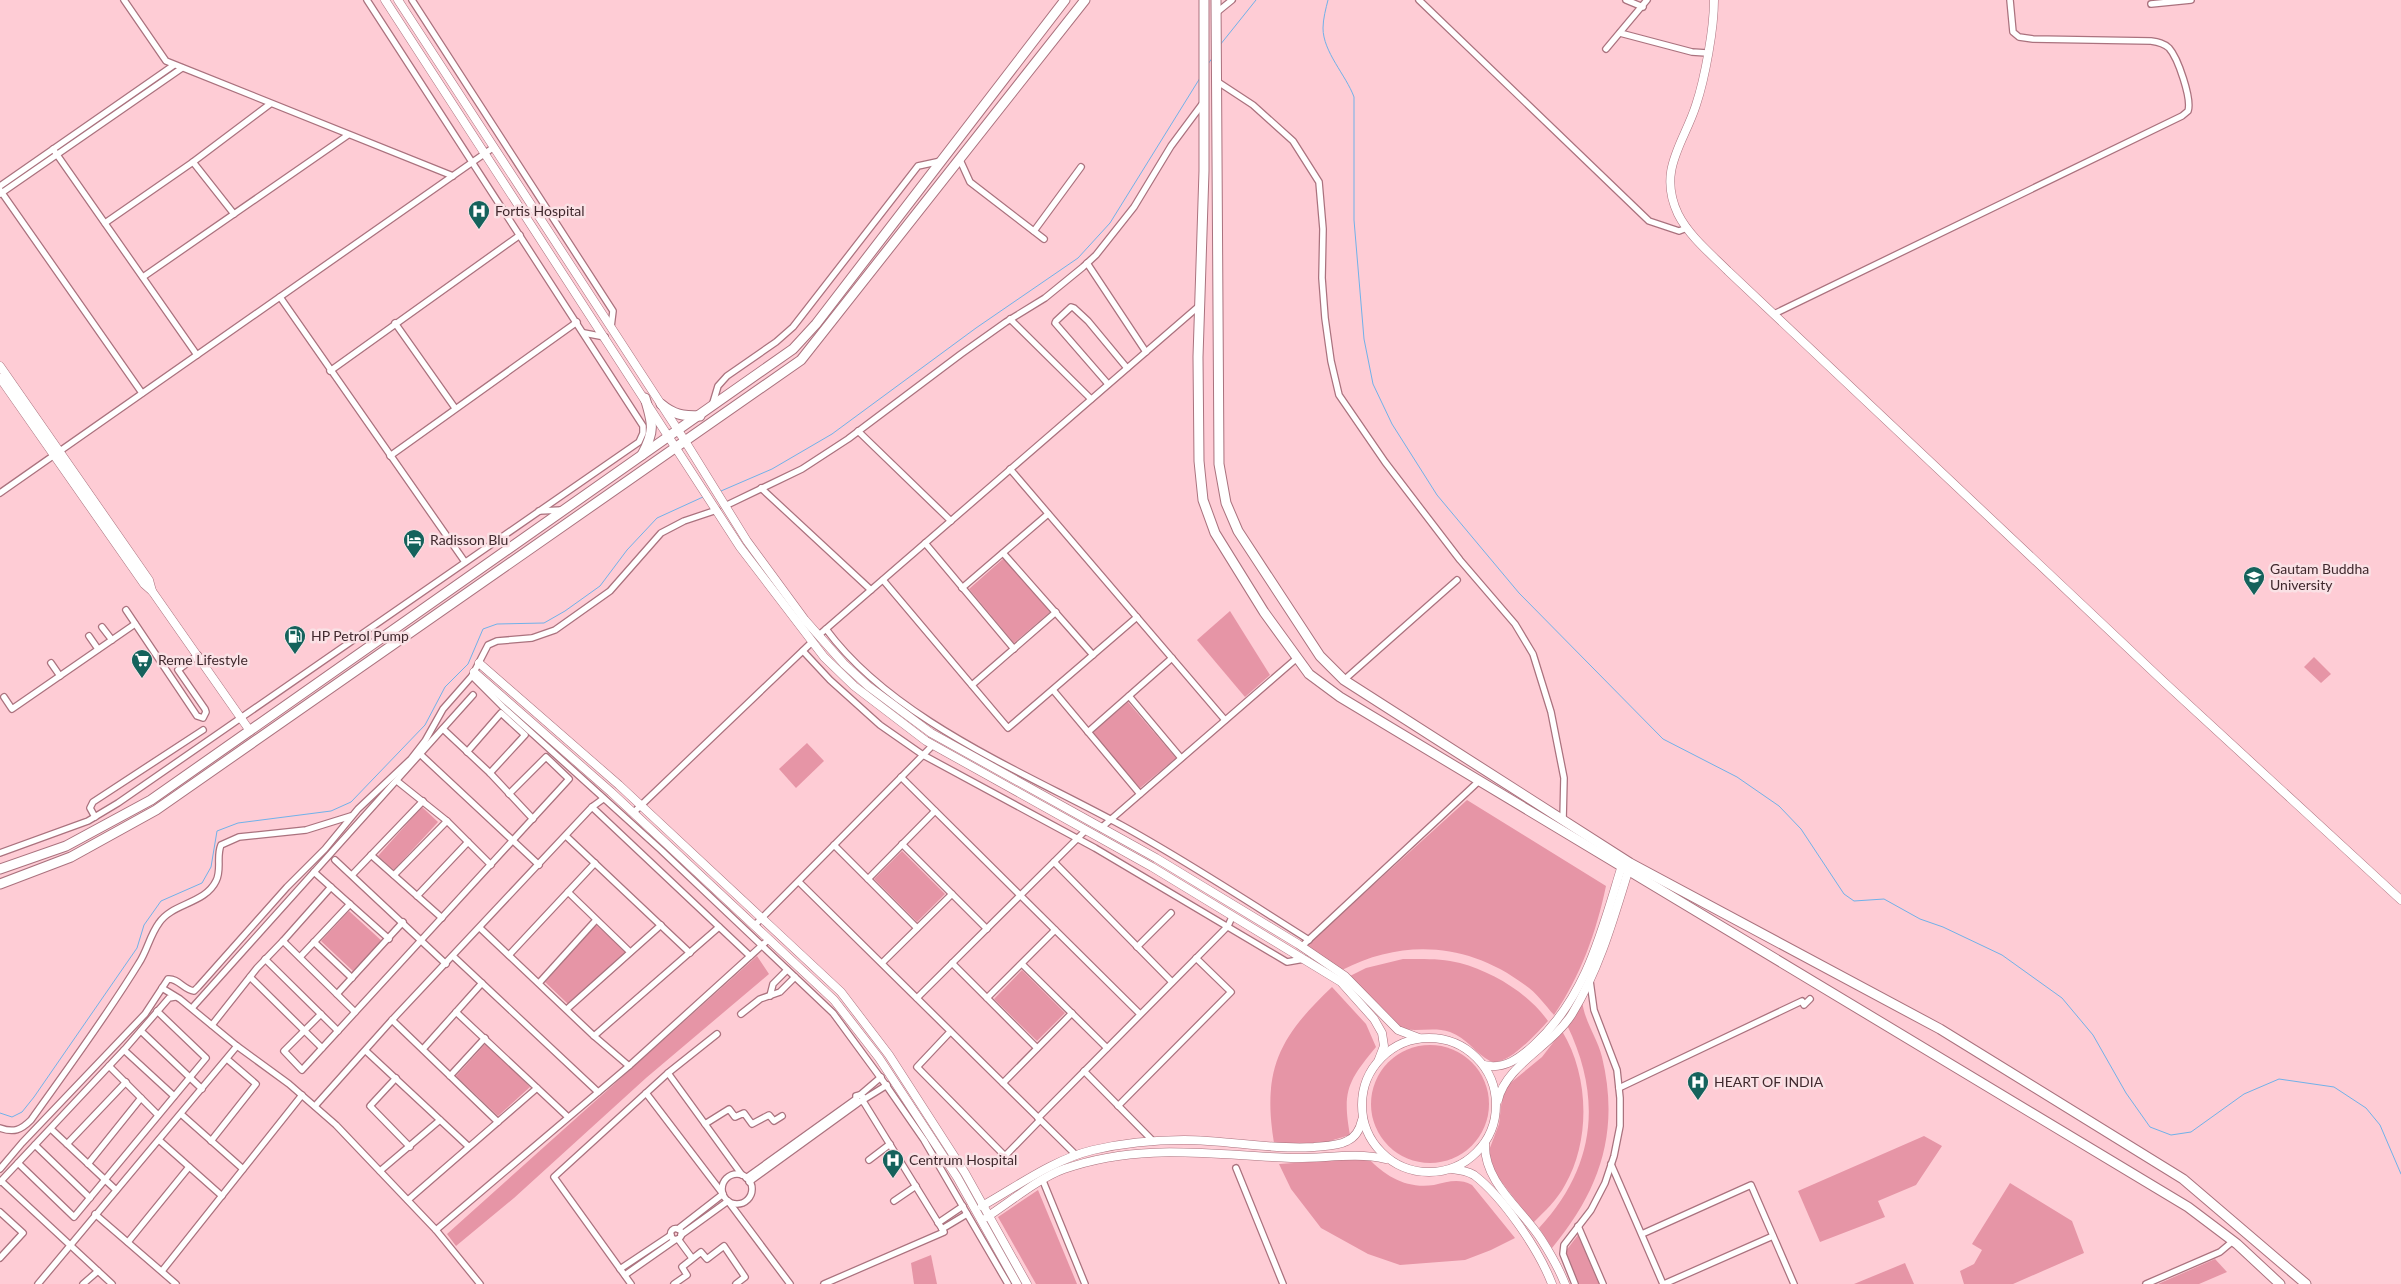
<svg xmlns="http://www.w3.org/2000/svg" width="2401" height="1284" font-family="Lato,sans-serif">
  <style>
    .green { fill: #e695a6 }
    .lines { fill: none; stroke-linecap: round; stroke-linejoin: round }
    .stream { stroke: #70b1e9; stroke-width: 1 }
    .minor-casing { stroke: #aa727e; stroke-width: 8 }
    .tertiary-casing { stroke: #aa727e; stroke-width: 9 }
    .secondary-casing { stroke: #aa727e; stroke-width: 11 }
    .minor { stroke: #fff; stroke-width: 5.5 }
    .tertiary { stroke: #fff; stroke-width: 8 }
    .secondary { stroke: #fff; stroke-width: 9 }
    .labels { text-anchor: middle; stroke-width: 5; stroke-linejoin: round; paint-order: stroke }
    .poi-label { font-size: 14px; fill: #40292e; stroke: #fae1e5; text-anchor: start }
  </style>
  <rect width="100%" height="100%" fill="#feccd5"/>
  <g class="green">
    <polygon points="1004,558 1050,612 1014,643 969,589"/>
    <polygon points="1230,611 1270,675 1245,697 1197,640"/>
    <polygon points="2314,657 2331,674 2321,683 2304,667"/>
    <polygon points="1128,702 1176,758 1140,788 1092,733"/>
    <polygon points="807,743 824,761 796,788 779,769"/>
    <path d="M1467 800 1606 886C1596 933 1581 975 1554 1015 1545 1005 1536 992 1525 985 1469 943 1404 938 1342 970L1306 946Z"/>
    <polygon points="422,807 438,822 394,870 378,856"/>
    <polygon points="902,851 945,894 917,922 874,879"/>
    <polygon points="349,911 383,942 355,973 321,941"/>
    <polygon points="596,925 626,952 568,1004 545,982"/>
    <polygon points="757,956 769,974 646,1078 514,1198 456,1246 447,1234"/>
    <path d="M1403 959C1421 959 1442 958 1460 963 1493 972 1528 993 1548 1021 1538 1032 1505 1069 1490 1061 1475 1053 1467 1038 1450 1032 1433 1026 1416 1033 1400 1028L1350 976 1366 968Z"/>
    <polygon points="1022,970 1065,1013 1037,1041 994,999"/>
    <path d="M1332 987 1366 1024 1376 1047C1348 1081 1342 1091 1350 1135L1323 1143H1274C1262 1070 1279 1037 1332 987Z"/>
    <path d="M1582 1000C1584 1021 1597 1037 1602 1057 1620 1132 1600 1190 1552 1248L1539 1228C1595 1168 1603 1099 1567 1025Z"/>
    <path d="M1562 1031C1589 1075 1591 1140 1565 1185 1557 1200 1545 1211 1533 1223L1494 1172 1488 1153 1499 1124 1503 1089 1542 1057Z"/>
    <polygon points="486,1043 530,1087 498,1116 456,1076"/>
    <circle cx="1430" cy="1104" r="59"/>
    <polygon points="1924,1136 1942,1146 1916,1185 1878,1201 1885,1217 1820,1242 1798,1191"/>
    <path d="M1368 1158C1386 1177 1407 1189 1434 1185 1448 1182 1458 1178 1472 1185L1515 1238 1491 1250 1465 1260 1400 1265 1368 1254 1321 1228 1291 1189 1279 1164Z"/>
    <polygon points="2010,1183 2072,1221 2084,1253 2013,1284 1964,1284 1960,1271 1974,1264 1982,1250 1972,1244"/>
    <polygon points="1038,1190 1077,1284 1036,1284 998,1217"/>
    <polygon points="1578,1235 1599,1284 1579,1284 1565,1252"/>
    <polygon points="931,1255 937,1284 914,1284 911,1263"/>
    <polygon points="2215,1259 2227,1272 2199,1284 2158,1284"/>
    <polygon points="1905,1263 1914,1284 1854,1284"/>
  </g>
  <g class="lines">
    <g class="stream">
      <path d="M1328 0C1326 8 1323 19 1323 28 1323 52 1346 75 1354 97V220L1364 339 1373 384 1392 424 1437 495 1519 593 1663 739 1737 777 1779 806 1801 829 1844 894 1854 901 1884 899 1920 919 1943 927 2002 955 2062 998 2093 1035 2126 1093 2150 1127 2171 1135 2191 1132 2244 1094 2279 1079 2334 1087 2366 1108 2380 1125 2401 1174"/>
      <polyline points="1220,45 1256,0"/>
      <polyline points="1208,64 1213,57"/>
      <polyline points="721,491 772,469 832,434 976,328 1078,258 1110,223 1200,78"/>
      <polyline points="0,1113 12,1117 22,1112 34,1097 137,948 144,925 161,901 202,883 211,867 217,831 238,823 331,811 351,802 425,725 445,687 468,664 483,629 497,624 544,623 565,611 600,586 627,550 657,518 703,497"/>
    </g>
    <g class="minor-casing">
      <g id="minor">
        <polyline points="124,0 166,61 453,176"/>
        <polyline points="412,0 613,311 611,327"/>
        <polyline points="1419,0 1649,221 1679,231 1687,228"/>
        <polyline points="1626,0 1643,7"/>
        <polyline points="2151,4 2191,0"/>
        <polyline points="1216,13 1232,0"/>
        <polyline points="1620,33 1692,52 1707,53"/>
        <polyline points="1606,49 1647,0"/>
        <polyline points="1218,82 1253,105 1293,141 1319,182 1323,229 1322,278 1325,318 1331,361 1339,395 1385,462 1460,560 1515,624 1533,654 1551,712 1564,778 1563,820"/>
        <polyline points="53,149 197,355"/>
        <polyline points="960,160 970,182 1044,239"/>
        <polyline points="193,162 234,214"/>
        <polyline points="0,186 174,65"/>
        <polyline points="0,190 142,393"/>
        <polyline points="0,194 182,68"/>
        <polyline points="105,223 193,162 270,104"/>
        <polyline points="1034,231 1081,167"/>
        <polyline points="1087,263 1146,352"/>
        <polyline points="143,277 348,135"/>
        <polyline points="280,297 465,562"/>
        <path d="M1774 314 2182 116 2188 111C2192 99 2178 58 2169 48 2164 43 2158 42 2151 41L2033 39 2019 37 2013 32 2010 0"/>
        <polyline points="1010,319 1091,399"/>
        <polyline points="395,323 455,408"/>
        <polyline points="584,333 605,337"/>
        <polyline points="330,371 520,235"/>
        <polyline points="1108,384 1055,323 1056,321 1071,307 1074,308 1088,321 1127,368"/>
        <polyline points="712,406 718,386 727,376 776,342 793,327 918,166 941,161"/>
        <polyline points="858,431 951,521"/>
        <polyline points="390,456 577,322"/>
        <polyline points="1010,469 1225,720"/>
        <polyline points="761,488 871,590"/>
        <polyline points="0,493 494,147"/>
        <polyline points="725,506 802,469 848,439 961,354 1006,322 1045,298 1083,267 1096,255 1134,207 1171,146 1203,103"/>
        <polyline points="539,511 562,510"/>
        <polyline points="925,543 1014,649"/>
        <polyline points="1003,553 1093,655"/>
        <polyline points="883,580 1008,728 1137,617"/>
        <polyline points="962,588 1048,514"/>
        <polyline points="126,610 197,716 203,718 206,712 205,709 178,670 198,655"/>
        <polyline points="102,627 112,640"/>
        <path d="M826 629C893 720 1024 772 1121 825 1185 860 1247 901 1309 940"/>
        <polyline points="819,635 1199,306"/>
        <polyline points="89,636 98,649"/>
        <polyline points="803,651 830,680 880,725 923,755 1095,848 1287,962 1304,959"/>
        <polyline points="51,663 60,676"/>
        <polyline points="472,676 503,707 661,850 833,1013 888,1088 924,1140 1008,1284"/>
        <polyline points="1344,680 1457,580"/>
        <polyline points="972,685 1056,612"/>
        <polyline points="1053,690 1140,794"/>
        <polyline points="1129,696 1181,758"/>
        <polyline points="4,697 12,709 135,624"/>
        <polyline points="443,729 490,773 533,819"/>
        <polyline points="1088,732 1172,658"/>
        <polyline points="467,752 501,713 525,735 490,773"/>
        <polyline points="420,754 539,865"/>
        <polyline points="901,777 1140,1014"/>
        <polyline points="397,781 447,821 491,865"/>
        <polyline points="592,807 750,956"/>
        <polyline points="633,813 812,642"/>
        <polyline points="95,817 90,808 93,802 203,730"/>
        <polyline points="1101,828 1297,658"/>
        <polyline points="566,836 690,953"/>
        <polyline points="902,844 987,929"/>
        <polyline points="834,845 917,928"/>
        <polyline points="0,853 88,821 118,803 639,442 643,433 643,426 367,0"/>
        <polyline points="371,855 442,918"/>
        <polyline points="335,860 446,964"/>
        <polyline points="1054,862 1172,982"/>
        <polyline points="314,872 389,939"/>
        <polyline points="352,875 423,801"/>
        <polyline points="394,875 447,821"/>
        <polyline points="868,879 935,811"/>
        <polyline points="799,882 1076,1155"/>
        <polyline points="568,892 630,952"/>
        <polyline points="417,896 468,842"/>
        <polyline points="755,925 933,745"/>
        <polyline points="480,928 594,1036 629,1066"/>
        <polyline points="283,941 355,1012"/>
        <polyline points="314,942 352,978"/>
        <polyline points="1302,946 1479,781"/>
        <polyline points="1137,947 1171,913"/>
        <polyline points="509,955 595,863"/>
        <polyline points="300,957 350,904"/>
        <polyline points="454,957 598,1092"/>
        <polyline points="265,959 338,1031"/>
        <polyline points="882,963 952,894"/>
        <polyline points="952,963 1037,1048"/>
        <polyline points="1022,964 1107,1048"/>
        <polyline points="250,977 322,1048"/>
        <polyline points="539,983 596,920"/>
        <polyline points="162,988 180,999 237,1046 289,1084 336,1125 436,1230 480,1284"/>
        <polyline points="337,994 403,922"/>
        <polyline points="770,996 773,984 787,970"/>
        <polyline points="917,998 1086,830"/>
        <polyline points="987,998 1055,930"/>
        <polyline points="192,1008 473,695"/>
        <polyline points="567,1009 661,925"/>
        <polyline points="456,1012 568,1117"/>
        <polyline points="321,1014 284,1051 302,1070 569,779 546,757 509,794"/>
        <polyline points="741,1014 760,999 780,992 795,977"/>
        <polyline points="392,1020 498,1122"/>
        <polyline points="212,1025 257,968 283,941 331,887"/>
        <polyline points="141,1031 202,1089"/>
        <polyline points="950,1032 917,1067 1005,1156 1040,1120"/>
        <polyline points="594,1036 719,927"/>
        <polyline points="423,1049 482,983"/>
        <polyline points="124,1050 174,1096"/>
        <polyline points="366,1051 468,1146"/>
        <polyline points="109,1066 158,1115"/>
        <polyline points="1084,1071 1153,1141"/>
        <polyline points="668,1073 742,1175"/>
        <polyline points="450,1076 485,1038"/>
        <polyline points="396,1078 370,1106 410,1147"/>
        <polyline points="1003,1083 1072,1013"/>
        <polyline points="1619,1088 1802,1001 1804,1005 1810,999"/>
        <polyline points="646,1093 723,1194 678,1229"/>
        <polyline points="860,1095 881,1077"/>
        <polyline points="863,1100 887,1085"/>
        <polyline points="315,1106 392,1020 592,807 603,799"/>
        <polyline points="1118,1106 1231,992 1196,958"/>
        <polyline points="181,1114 243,1169"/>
        <polyline points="1038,1118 1228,926 1232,917"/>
        <polyline points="705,1124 729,1109 735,1117 744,1113 752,1124 769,1115 774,1121 782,1116"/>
        <path d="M0 1128C14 1133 21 1130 31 1120 68 1068 106 1017 139 963 147 951 150 935 159 923 172 903 205 904 216 881 222 870 216 857 221 845L239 837 306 830 351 816"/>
        <polyline points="51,1129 116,1190"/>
        <polyline points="159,1140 222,1196"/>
        <polyline points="211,1141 256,1084 227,1059"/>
        <polyline points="67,1144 126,1082"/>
        <polyline points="35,1145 90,1198"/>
        <polyline points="869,1160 890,1144"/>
        <polyline points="18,1163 74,1217 206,1058 157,1011"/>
        <polyline points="88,1164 141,1098"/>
        <polyline points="1611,1164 1663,1284"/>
        <polyline points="1236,1168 1283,1284"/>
        <path d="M0 1169 22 1143 145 1014 168 979C178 978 184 990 194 991L198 987 287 887 325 849 358 809 411 759 425 741 443 709 472 676 488 645 497 641 532 638 555 630 610 591 661 533 684 521 717 510"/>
        <polyline points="380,1171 440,1120"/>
        <circle cx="737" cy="1189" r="15"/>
        <polyline points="746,1178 856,1099"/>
        <polyline points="1,1181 112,1284"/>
        <polyline points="1043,1181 1085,1284"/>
        <polyline points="0,1182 124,1050 169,998 175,997"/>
        <polyline points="749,1182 858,1103"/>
        <polyline points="408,1200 537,1088"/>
        <polyline points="894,1201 916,1186"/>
        <polyline points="0,1212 23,1233 0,1258"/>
        <polyline points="95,1214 176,1284"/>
        <polyline points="938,1223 963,1206"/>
        <polyline points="1578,1226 1603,1284"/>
        <circle cx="676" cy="1234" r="5.5"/>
        <polyline points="942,1229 967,1214"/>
        <polyline points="436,1230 629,1066 769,939"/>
        <polyline points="1642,1234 1751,1185 1794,1284"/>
        <polyline points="681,1235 728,1201 790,1284"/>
        <polyline points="678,1239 692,1258"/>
        <polyline points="128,1242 189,1167"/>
        <polyline points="620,1269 671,1235"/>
        <polyline points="162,1271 302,1095"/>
        <polyline points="625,1275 675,1240"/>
        <polyline points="38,1284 237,1046"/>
        <polyline points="83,1284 98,1271"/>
        <polyline points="631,1284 554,1177 668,1073 717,1034"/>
        <polyline points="674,1284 687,1275 682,1267 701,1252 707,1259 724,1246 745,1277 736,1284"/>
        <polyline points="824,1284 944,1232 863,1101 863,1097 860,1095 856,1096 857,1102 863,1101"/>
        <polyline points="1575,1284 1563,1254 1564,1245 1591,1210 1605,1183 1614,1156 1620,1126 1620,1098 1617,1070 1594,1010 1590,981"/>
        <polyline points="1664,1284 1773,1236"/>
        <polyline points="2146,1284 2220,1252 2233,1241"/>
      </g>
    </g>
    <g class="tertiary-casing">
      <g id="tertiary">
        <polyline points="385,0 740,547 824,657 854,686 926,741 1152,867 1341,982 1374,1019 1382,1033 1384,1046 1379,1059"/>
        <polyline points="398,0 685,441 747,541 805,620 844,664 868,686 931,733 1156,858 1298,944 1345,976 1398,1030 1419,1038"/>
        <path d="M1714 0C1714 29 1705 78 1696 105 1684 143 1657 170 1678 214 1689 236 1711 254 1728 271L2164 682 2401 900"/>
        <polyline points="0,366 149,580 152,591"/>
        <polyline points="0,378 144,584 152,591 250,731"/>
        <polyline points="479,663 619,785 841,992 889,1055 965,1173 1027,1284"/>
        <polyline points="474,672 611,792 834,1000 879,1058 957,1177 1017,1284"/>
        <circle cx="1429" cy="1105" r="67"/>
        <path d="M1484 1065C1504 1070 1520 1058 1534 1045 1588 995 1602 929 1623 862"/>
        <path d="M1498 1100C1506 1065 1552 1046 1572 1014 1600 968 1614 917 1630 865"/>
        <path d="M1485 1144C1484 1183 1522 1209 1541 1239 1550 1253 1559 1269 1565 1284"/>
        <path d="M1452 1169C1461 1170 1467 1171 1474 1175 1503 1197 1539 1250 1552 1284"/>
        <path d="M982 1206C1018 1186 1052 1160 1093 1150 1123 1143 1154 1140 1184 1140 1228 1140 1270 1150 1314 1147 1324 1146 1338 1146 1347 1141 1356 1137 1360 1129 1362 1120"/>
        <path d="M987 1217C1010 1202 1039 1178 1064 1169 1141 1142 1212 1155 1291 1158 1323 1159 1354 1152 1386 1159"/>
      </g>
    </g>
    <g class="secondary-casing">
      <g id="secondary">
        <polyline points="1204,0 1204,171 1198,357 1199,461 1203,500 1215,533 1264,612 1309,674 1340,697 2188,1207 2237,1244 2280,1284"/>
        <polyline points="1216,0 1219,464 1226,503 1238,531 1320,656 1344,680 1630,863 1940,1029 2183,1179 2306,1284"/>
        <path d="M661 404C674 415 683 416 700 416"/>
        <path d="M642 455C655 431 653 424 645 398"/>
        <polyline points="0,869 66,846 151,800 793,349 816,324 1065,0"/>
        <polyline points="0,884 71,857 156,810 801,360 1085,0"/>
      </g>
    </g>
    <use href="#minor" class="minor"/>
    <use href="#tertiary" class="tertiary"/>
    <use href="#secondary" class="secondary"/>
  </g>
  <defs>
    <g id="hospital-pin" transform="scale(1.125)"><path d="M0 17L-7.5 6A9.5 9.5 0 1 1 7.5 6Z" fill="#15625c" stroke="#fae1e5"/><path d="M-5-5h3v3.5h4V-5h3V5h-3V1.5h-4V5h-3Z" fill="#fff"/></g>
    <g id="hotel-pin" transform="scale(1.125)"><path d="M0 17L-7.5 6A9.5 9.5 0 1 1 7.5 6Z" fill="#15625c" stroke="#fae1e5"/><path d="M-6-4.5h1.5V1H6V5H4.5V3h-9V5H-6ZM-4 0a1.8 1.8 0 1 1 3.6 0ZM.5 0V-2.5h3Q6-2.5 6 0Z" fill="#fff"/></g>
    <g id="university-pin" transform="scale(1.125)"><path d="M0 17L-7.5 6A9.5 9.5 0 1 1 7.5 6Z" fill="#15625c" stroke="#fae1e5"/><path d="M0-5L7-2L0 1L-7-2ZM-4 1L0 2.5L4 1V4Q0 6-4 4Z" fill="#fff"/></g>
    <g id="fuel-pin" transform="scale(1.125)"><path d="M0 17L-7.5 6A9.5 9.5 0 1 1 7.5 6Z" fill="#15625c" stroke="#fae1e5"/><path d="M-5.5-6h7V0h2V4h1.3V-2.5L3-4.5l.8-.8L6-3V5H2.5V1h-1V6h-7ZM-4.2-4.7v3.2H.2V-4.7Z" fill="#fff"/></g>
    <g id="supermarket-pin" transform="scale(1.125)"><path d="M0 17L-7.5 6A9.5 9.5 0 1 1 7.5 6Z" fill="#15625c" stroke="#fae1e5"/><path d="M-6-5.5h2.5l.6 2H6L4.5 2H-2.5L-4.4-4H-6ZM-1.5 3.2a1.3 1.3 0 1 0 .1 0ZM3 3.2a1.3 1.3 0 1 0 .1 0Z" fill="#fff"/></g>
  </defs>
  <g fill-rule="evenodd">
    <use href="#hospital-pin" x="479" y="211"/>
    <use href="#hotel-pin" x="414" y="540"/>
    <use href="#university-pin" x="2254" y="577"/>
    <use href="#fuel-pin" x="295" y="636"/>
    <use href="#supermarket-pin" x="142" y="660"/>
    <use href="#hospital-pin" x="1698" y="1082"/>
    <use href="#hospital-pin" x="893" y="1160"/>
  </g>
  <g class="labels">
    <g class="poi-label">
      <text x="495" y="216">Fortis Hospital</text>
      <text x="430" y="545">Radisson Blu</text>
      <text x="2270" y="574">Gautam Buddha<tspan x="2270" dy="16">University</tspan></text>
      <text x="311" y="641">HP Petrol Pump</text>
      <text x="158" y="665">Reme Lifestyle</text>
      <text x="1714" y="1087">HEART OF INDIA</text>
      <text x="909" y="1165">Centrum Hospital</text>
    </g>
  </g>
</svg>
